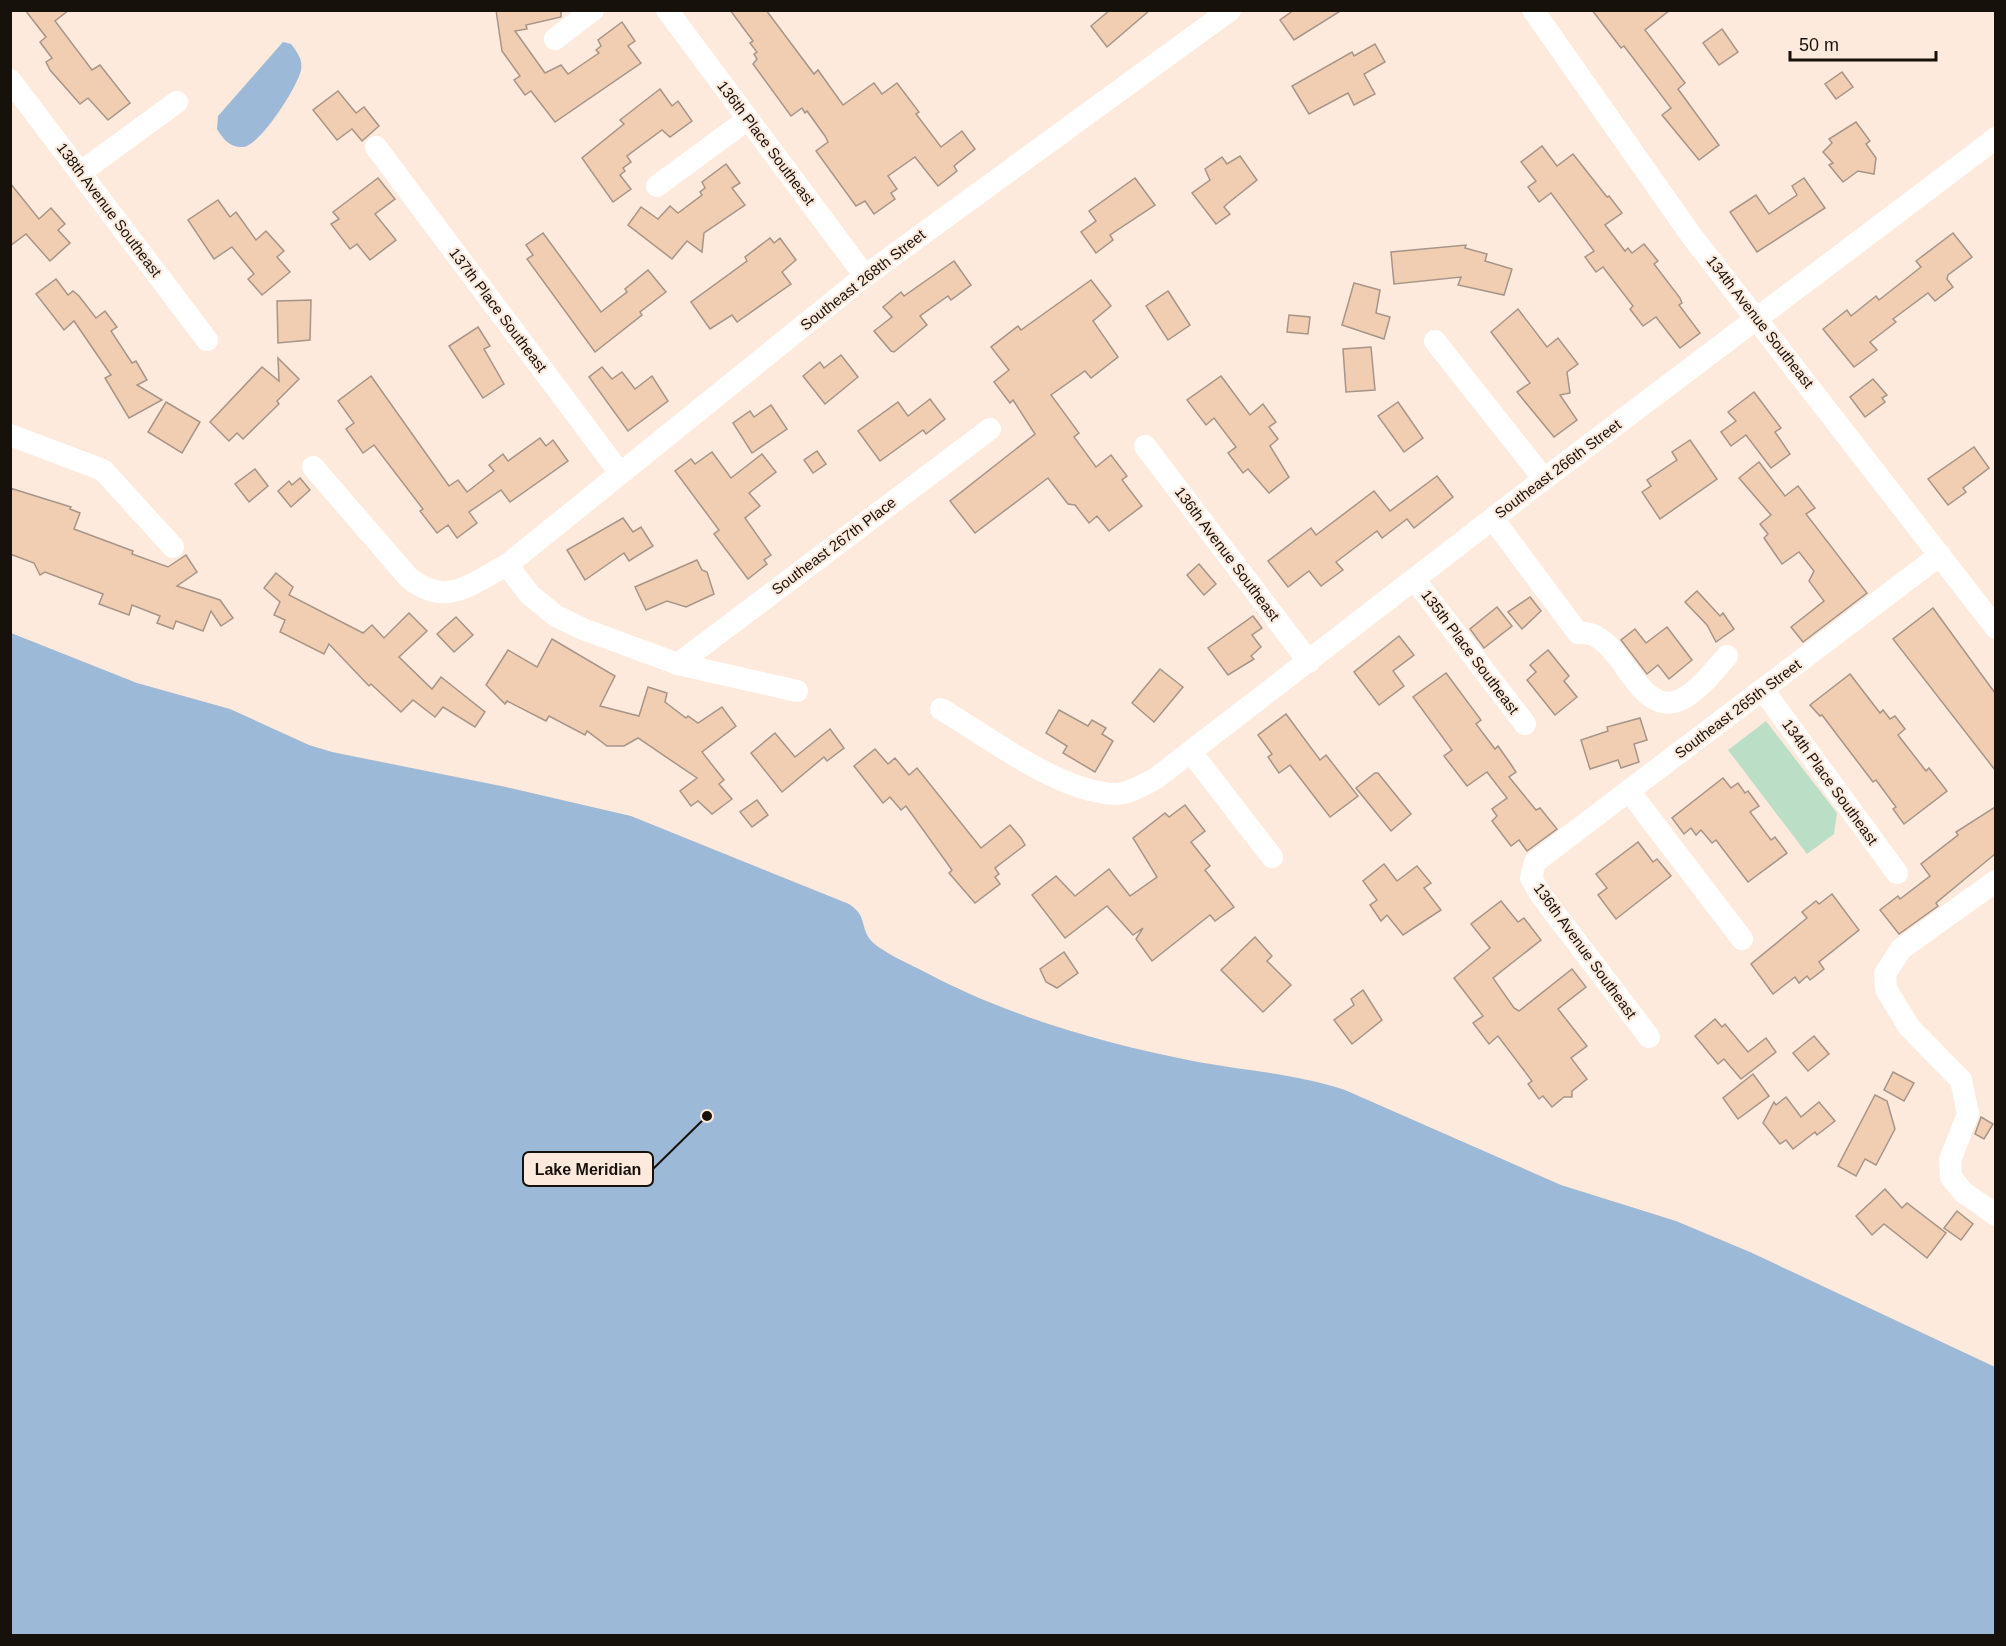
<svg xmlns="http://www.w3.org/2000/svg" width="2006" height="1646" font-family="Arial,sans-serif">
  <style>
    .green { fill: #bbdfc6 }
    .water { fill: #9db9d8 }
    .building { fill: #f1cdb2; stroke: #a69588; stroke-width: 1.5 }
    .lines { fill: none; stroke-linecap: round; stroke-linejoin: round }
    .minor { stroke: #fff; stroke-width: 22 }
    .labels { text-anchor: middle; stroke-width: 4.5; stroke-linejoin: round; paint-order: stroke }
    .street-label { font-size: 15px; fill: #17110c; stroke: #fdeadc }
    .leader { fill: none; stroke: #17110c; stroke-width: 2 }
    .callout-dot { fill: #17110c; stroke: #fdeadc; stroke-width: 2 }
    .callout { fill: #fdeadc; stroke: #17110c; stroke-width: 2 }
    .callout-label { font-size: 16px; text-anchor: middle; font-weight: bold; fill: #17110c }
  </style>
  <rect width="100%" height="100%" fill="#fdeadc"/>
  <polygon class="green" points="1766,721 1837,813 1834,834 1807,854 1728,750"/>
  <g class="water">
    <path d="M283 42 291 44C297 52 303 59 301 70 298 86 260 146 243 147 230 148 223 139 217 129L218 116Z"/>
    <path d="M11 633 137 683 230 709 309 745 332 752 506 787 631 816 849 904C867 916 860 924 869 938 876 949 907 963 919 969 1006 1016 1101 1043 1198 1062 1248 1071 1297 1074 1345 1090L1561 1185 1676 1221 1750 1252 1995 1367V1635H11Z"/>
  </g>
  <g class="building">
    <polygon points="25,10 69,10 55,21 92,70 100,65 130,103 108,120 88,98 80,104 50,70 46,62 52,58 40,42 46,37"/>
    <polygon points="496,10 561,10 561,17 526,25 527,29 515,31 545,73 561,65 568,74 599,53 596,50 601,46 598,40 622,22 635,41 628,46 641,63 555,122 531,91 525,95 514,80 520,76 502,51"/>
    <polygon points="730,10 766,10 814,74 818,70 843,105 874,83 882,94 897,83 919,112 916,114 941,147 962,131 975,149 954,166 957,171 938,186 915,157 888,176 897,189 891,193 895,199 874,214 865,201 856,206 816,151 828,142 825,136 807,111 805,113 802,108 791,116 753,64 757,59 754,54 757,52 750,43 753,41"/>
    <polygon points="1110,10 1150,10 1107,47 1091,26"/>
    <polygon points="1294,10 1342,10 1294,40 1280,20"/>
    <polygon points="1592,10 1670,10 1645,30 1685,83 1678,89 1719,145 1699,160 1662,115 1671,108 1624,46 1621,48"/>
    <polygon points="1722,29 1738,52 1719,65 1703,43"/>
    <polygon points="1375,44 1385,62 1364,74 1375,94 1354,105 1348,93 1309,114 1292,86 1352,52 1354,56"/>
    <polygon points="1842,72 1853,87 1836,99 1825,84"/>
    <polygon points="660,89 672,106 678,101 692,121 670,137 662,130 627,156 631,162 623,168 625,171 620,175 631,189 613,202 582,158 624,124 620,120"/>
    <polygon points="338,91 356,113 364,107 379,126 362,141 352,129 337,140 313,110"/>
    <polygon points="1856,122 1870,141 1866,144 1876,158 1874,174 1858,171 1843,182 1829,165 1833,163 1823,152 1832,143 1829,139"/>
    <polygon points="1542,146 1557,166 1573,154 1607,197 1609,196 1622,213 1605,225 1625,251 1628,248 1632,253 1644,244 1658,261 1654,264 1680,298 1682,303 1679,305 1700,333 1680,348 1656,317 1643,326 1630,309 1633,306 1603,267 1596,272 1585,257 1594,251 1551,193 1539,202 1528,187 1536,181 1521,162"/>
    <polygon points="1240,156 1257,180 1227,204 1224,207 1230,214 1216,224 1192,193 1210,180 1205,169 1222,157 1227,164"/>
    <polygon points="726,164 740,183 732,188 745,205 704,233 702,252 687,241 672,259 628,225 641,207 658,219 670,206 678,213 702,195 700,192 705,188 702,182"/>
    <polygon points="378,178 395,199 375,214 396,240 370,260 357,244 350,249 331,224 339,219 333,212"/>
    <polygon points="1135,178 1155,205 1110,235 1113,240 1096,253 1081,232 1096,221 1089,211"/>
    <polygon points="1804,178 1825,208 1757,252 1730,212 1756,195 1769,214 1797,195 1792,186"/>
    <polygon points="10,183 39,219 51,208 65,224 58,230 70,243 50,261 26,234 10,246"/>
    <polygon points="218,200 230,217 236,212 256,240 266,231 284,251 277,257 290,272 262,295 248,279 254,274 232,247 214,259 188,220"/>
    <polygon points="543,233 601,312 627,292 625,289 648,270 666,292 640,312 642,315 595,352 527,259 533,255 526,245"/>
    <polygon points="1953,233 1972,257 1948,275 1947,279 1953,287 1935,301 1928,293 1893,319 1896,322 1870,342 1877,350 1854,367 1823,329 1847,310 1851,316 1876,296 1879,300 1921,267 1916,261"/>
    <polygon points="770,238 774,243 780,238 796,260 782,272 791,284 737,322 732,315 710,329 691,302 747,261 745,257"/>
    <polygon points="1466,245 1465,248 1487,254 1485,261 1512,269 1504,295 1458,285 1461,277 1394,284 1391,252"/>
    <polygon points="954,261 971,285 951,300 948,296 920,316 927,325 894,352 891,351 874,331 892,317 883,307 901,292 904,296"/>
    <polygon points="56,279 68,295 73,291 79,296 96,318 105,311 117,327 111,331 132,363 136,361 147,380 137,385 162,400 129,418 105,378 111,375 74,321 64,330 36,294"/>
    <polygon points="1091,280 1111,306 1093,321 1118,357 1091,378 1085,371 1051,395 1079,433 1074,437 1096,467 1111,455 1127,476 1122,480 1142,506 1109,531 1097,516 1089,523 1075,505 1068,504 1048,478 975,533 950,501 1035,434 1013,400 1010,403 994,382 1009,370 991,347 1018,326 1021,330"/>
    <polygon points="1354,283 1380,290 1376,313 1390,317 1384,339 1342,325"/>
    <polygon points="1168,291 1190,325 1168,340 1146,306"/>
    <polygon points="311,300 310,340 278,343 277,301"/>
    <polygon points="1518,309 1547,347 1558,338 1578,364 1567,372 1570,393 1560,395 1577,420 1554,437 1517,392 1530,383 1491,332"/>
    <polygon points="1289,315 1310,317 1308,334 1287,332"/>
    <polygon points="478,327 490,346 484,349 504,384 483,398 449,346"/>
    <polygon points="1371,347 1375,390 1346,392 1343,349"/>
    <polygon points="841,355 858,377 825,404 803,376 820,362 824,368"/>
    <polygon points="278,358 299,379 277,401 279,404 243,439 237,433 229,441 210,422 262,367 279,381"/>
    <polygon points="602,367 612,379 622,372 635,389 652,376 668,401 628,431 589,377"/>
    <polygon points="371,376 449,486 458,480 467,492 494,471 489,465 503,454 508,461 540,438 546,446 553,440 568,461 510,502 501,490 469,512 477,523 457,538 448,525 437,533 420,511 423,509 374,445 363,453 346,429 354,423 338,401"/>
    <polygon points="1221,376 1250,415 1263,404 1276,422 1269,427 1278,439 1270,446 1289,477 1269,493 1248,469 1243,473 1228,453 1236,447 1214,418 1206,425 1187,400"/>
    <polygon points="1873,379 1887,395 1882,398 1885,402 1865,417 1850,397"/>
    <polygon points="1754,392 1781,428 1775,432 1790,454 1771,468 1746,435 1731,446 1721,432 1736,421 1728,412"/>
    <polygon points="930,399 945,419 926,434 923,430 880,461 858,431 898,402 908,416"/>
    <polygon points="166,402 200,422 182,453 148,432"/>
    <polygon points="1398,402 1423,438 1404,452 1378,416"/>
    <polygon points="771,405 787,429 752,453 733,423 750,411 754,417"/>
    <polygon points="1690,440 1717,479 1660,519 1642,492 1651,486 1647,480 1677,460 1672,452"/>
    <polygon points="1974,447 1989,468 1963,488 1966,492 1948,505 1928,479"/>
    <polygon points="817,451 826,464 813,473 804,460"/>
    <polygon points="712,452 731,478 762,454 776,472 749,493 760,506 745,518 771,555 764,560 767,564 748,579 714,534 719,530 675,471 691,459 695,464"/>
    <polygon points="1759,462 1785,496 1798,486 1815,508 1806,514 1867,593 1803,642 1791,627 1824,601 1809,581 1814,571 1799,552 1782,564 1764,538 1768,534 1760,524 1771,515 1739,478"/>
    <polygon points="255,469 268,486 249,502 235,484"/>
    <polygon points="1437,476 1453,497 1414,528 1407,519 1382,538 1377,531 1336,562 1343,570 1321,586 1309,571 1288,587 1268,561 1311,528 1316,535 1374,491 1390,511"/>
    <polygon points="300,478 310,490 291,507 278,491 289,481 292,485"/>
    <polygon points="10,488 71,507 70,509 80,513 74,529 133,551 132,554 168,567 186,555 197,572 177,586 220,600 233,618 221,626 211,611 203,631 176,621 173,629 157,623 160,616 132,605 129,615 99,604 103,594 45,572 40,575 34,563 10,554"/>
    <polygon points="623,518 633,532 641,527 653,546 629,561 624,553 585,580 567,550"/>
    <polygon points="697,560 702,570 707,572 714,594 686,607 667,601 646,610 635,587"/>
    <polygon points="1199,564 1216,584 1204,595 1187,575"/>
    <polygon points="276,573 293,587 289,595 363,633 372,625 384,638 409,613 427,631 399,657 432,689 441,677 485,712 475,727 443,707 435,717 413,700 401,712 371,684 369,686 329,644 324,654 280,632 285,620 274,615 280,602 264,588"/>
    <polygon points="1697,591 1720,616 1723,613 1734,629 1716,642 1707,625 1685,602"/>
    <polygon points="1530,597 1541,611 1522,629 1508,612"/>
    <polygon points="1497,607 1512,626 1484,648 1470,629"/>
    <polygon points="1933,608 1995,693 1995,770 1893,639"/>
    <polygon points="1253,616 1262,628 1252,635 1261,647 1251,656 1254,659 1228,675 1208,648"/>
    <polygon points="456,617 473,635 454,652 437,634"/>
    <polygon points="1667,627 1692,660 1669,679 1658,665 1647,674 1621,640 1635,629 1646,643"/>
    <polygon points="1399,636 1414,655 1393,671 1404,686 1379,705 1354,672"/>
    <polygon points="552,639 615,676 600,706 639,716 648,687 667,693 665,702 686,718 688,716 698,723 722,707 736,726 702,752 724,780 719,784 732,799 712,814 698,801 691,806 680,791 697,778 638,738 624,746 607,746 587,731 585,735 549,716 546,721 507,701 505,704 486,685 508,650 537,667"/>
    <polygon points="1548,650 1569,676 1564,681 1577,697 1555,715 1527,680 1536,672 1530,665"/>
    <polygon points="1160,669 1183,687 1154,722 1132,703"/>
    <polygon points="1446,673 1481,720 1476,724 1495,749 1498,746 1510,763 1516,772 1509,777 1536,810 1540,808 1557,829 1527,851 1519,840 1511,846 1492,821 1497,816 1492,809 1507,798 1487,772 1467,786 1444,756 1452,750 1413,697"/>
    <polygon points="1850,674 1880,713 1883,710 1890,719 1895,716 1905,729 1898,735 1926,771 1929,768 1947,791 1904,824 1893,809 1896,807 1876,780 1873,782 1822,715 1820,716 1810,705"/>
    <polygon points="1059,710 1088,726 1092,720 1106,728 1102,734 1113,741 1095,772 1063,753 1067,746 1046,733"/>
    <polygon points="1286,714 1320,760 1326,755 1358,796 1330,817 1290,765 1279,773 1268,757 1272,754 1258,735"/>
    <polygon points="1640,718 1647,740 1634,744 1639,762 1621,768 1618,760 1590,769 1581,740 1608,731 1607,727"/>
    <polygon points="830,729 844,748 827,761 824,757 782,792 751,753 775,733 795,757"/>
    <polygon points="875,749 888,764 895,758 909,775 917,768 981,848 1010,825 1021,838 1025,845 995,868 999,874 995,877 1000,884 975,903 949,873 952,870 906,806 901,810 890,797 883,803 854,766"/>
    <polygon points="1375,773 1378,773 1411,814 1391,831 1356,788"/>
    <polygon points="1723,778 1731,788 1738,783 1745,793 1748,791 1759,806 1750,812 1771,840 1775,837 1787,853 1748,882 1716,840 1712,843 1701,830 1696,835 1691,828 1684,834 1672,818"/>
    <polygon points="757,800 768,815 752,827 740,812"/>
    <polygon points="1185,805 1205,831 1191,842 1210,866 1205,870 1234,907 1215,921 1210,915 1152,961 1136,939 1143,928 1133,935 1107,906 1065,938 1032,895 1056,876 1075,896 1109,869 1130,896 1157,877 1133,838 1165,813 1169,817"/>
    <polygon points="1995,807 1995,854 1936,903 1938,906 1899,934 1880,910 1898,896 1900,899 1930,876 1921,864 1958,835 1956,832"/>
    <polygon points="1638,842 1653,862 1657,859 1671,876 1616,919 1598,895 1607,888 1596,874"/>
    <polygon points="1384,864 1397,881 1417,866 1431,883 1424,888 1441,910 1403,935 1387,915 1381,921 1370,905 1377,900 1363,881"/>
    <polygon points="1832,894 1859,930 1819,962 1824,969 1810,980 1807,976 1799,983 1795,977 1773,994 1751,964 1807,918 1802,912 1816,901 1819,904"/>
    <polygon points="1501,901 1518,922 1524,918 1541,940 1493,978 1514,1008 1519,1011 1572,969 1586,987 1558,1009 1587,1046 1571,1058 1587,1079 1572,1091 1572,1097 1564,1097 1552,1107 1543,1096 1539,1099 1528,1084 1532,1081 1498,1036 1489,1044 1473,1023 1483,1016 1454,978 1490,948 1471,924"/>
    <polygon points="1255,937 1272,956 1267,961 1291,985 1263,1012 1221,970"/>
    <polygon points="1064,952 1078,973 1057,988 1046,982 1040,969"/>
    <polygon points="1363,990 1382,1020 1352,1044 1334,1020 1354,1005 1351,999"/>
    <polygon points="1715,1019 1722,1027 1725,1024 1748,1052 1766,1038 1776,1052 1741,1079 1724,1059 1718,1064 1695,1036"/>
    <polygon points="1814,1036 1829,1054 1808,1071 1793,1053"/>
    <polygon points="1893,1072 1914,1083 1904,1101 1884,1090"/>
    <polygon points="1753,1074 1769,1096 1738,1119 1723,1098"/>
    <polygon points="1875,1095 1887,1101 1895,1129 1876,1165 1865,1159 1856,1176 1838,1166"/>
    <polygon points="1786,1097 1801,1117 1819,1102 1835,1121 1817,1135 1815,1132 1793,1149 1786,1140 1780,1144 1763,1123 1774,1102 1776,1105"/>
    <polygon points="1981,1117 1993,1124 1984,1139 1975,1134"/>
    <polygon points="1885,1189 1902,1208 1907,1203 1946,1233 1927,1258 1884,1224 1872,1235 1856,1216"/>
    <polygon points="1957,1211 1973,1224 1961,1240 1944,1228"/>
  </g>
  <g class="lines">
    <g class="minor">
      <polyline points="667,10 865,276"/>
      <polyline points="1533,10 1691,235 1996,628"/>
      <polyline points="555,39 593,10"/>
      <polyline points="10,80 207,340"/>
      <polyline points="376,147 620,473"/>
      <polyline points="81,172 177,102"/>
      <polyline points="657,186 748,119"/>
      <polyline points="1435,341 1544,479"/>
      <polyline points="10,435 103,470 173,547"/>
      <polyline points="1145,446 1309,662"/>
      <path d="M313 467 409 578C447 608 470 584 507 565L530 595 556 616 583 629 678 664 797 691"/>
      <path d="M1493 519 1578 633C1623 627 1636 725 1684 698 1701 688 1714 671 1727 656"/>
      <polyline points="507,565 865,276 1230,10"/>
      <polyline points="1415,580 1525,724"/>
      <polyline points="678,664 990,429"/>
      <polyline points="1763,690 1897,873"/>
      <path d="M941 709C988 737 1061 793 1116 794 1129 794 1143 785 1155 779L1544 479 1996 138"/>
      <polyline points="1191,752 1272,857"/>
      <polyline points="1629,791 1742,939"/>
      <polyline points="1996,881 1901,949 1885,974 1886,989 1909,1027 1961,1080 1968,1114 1950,1160 1951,1177 1963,1192 1996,1215"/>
      <polyline points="1649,1037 1541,895 1531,878 1535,862 1940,555"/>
    </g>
  </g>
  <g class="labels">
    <g class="street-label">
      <text transform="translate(766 143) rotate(53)" y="5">136th Place Southeast</text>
      <text transform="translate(109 210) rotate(53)" y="5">138th Avenue Southeast</text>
      <text transform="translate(863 280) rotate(-38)" y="5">Southeast 268th Street</text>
      <text transform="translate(498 310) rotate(53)" y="5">137th Place Southeast</text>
      <text transform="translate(1760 322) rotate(52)" y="5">134th Avenue Southeast</text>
      <text transform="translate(1558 469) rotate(-37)" y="5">Southeast 266th Street</text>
      <text transform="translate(834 546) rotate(-37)" y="5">Southeast 267th Place</text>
      <text transform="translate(1227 554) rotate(53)" y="5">136th Avenue Southeast</text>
      <text transform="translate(1470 652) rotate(53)" y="5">135th Place Southeast</text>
      <text transform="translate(1738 709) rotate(-37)" y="5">Southeast 265th Street</text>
      <text transform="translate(1830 782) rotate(54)" y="5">134th Place Southeast</text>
      <text transform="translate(1585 951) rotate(54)" y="5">136th Avenue Southeast</text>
    </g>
  </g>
  <path class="leader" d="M707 1116L653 1169"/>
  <circle class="callout-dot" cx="707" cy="1116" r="6"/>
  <rect class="callout" x="523" y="1152" width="130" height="34" rx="6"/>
  <g class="callout-label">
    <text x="588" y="1175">Lake Meridian</text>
  </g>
  <rect width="2006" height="1646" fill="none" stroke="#17110c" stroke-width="24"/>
  <path d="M1790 51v9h146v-9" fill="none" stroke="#17110c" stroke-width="3"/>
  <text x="1799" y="51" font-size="18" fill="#17110c" stroke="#fdeadc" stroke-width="4.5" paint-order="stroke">50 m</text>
</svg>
